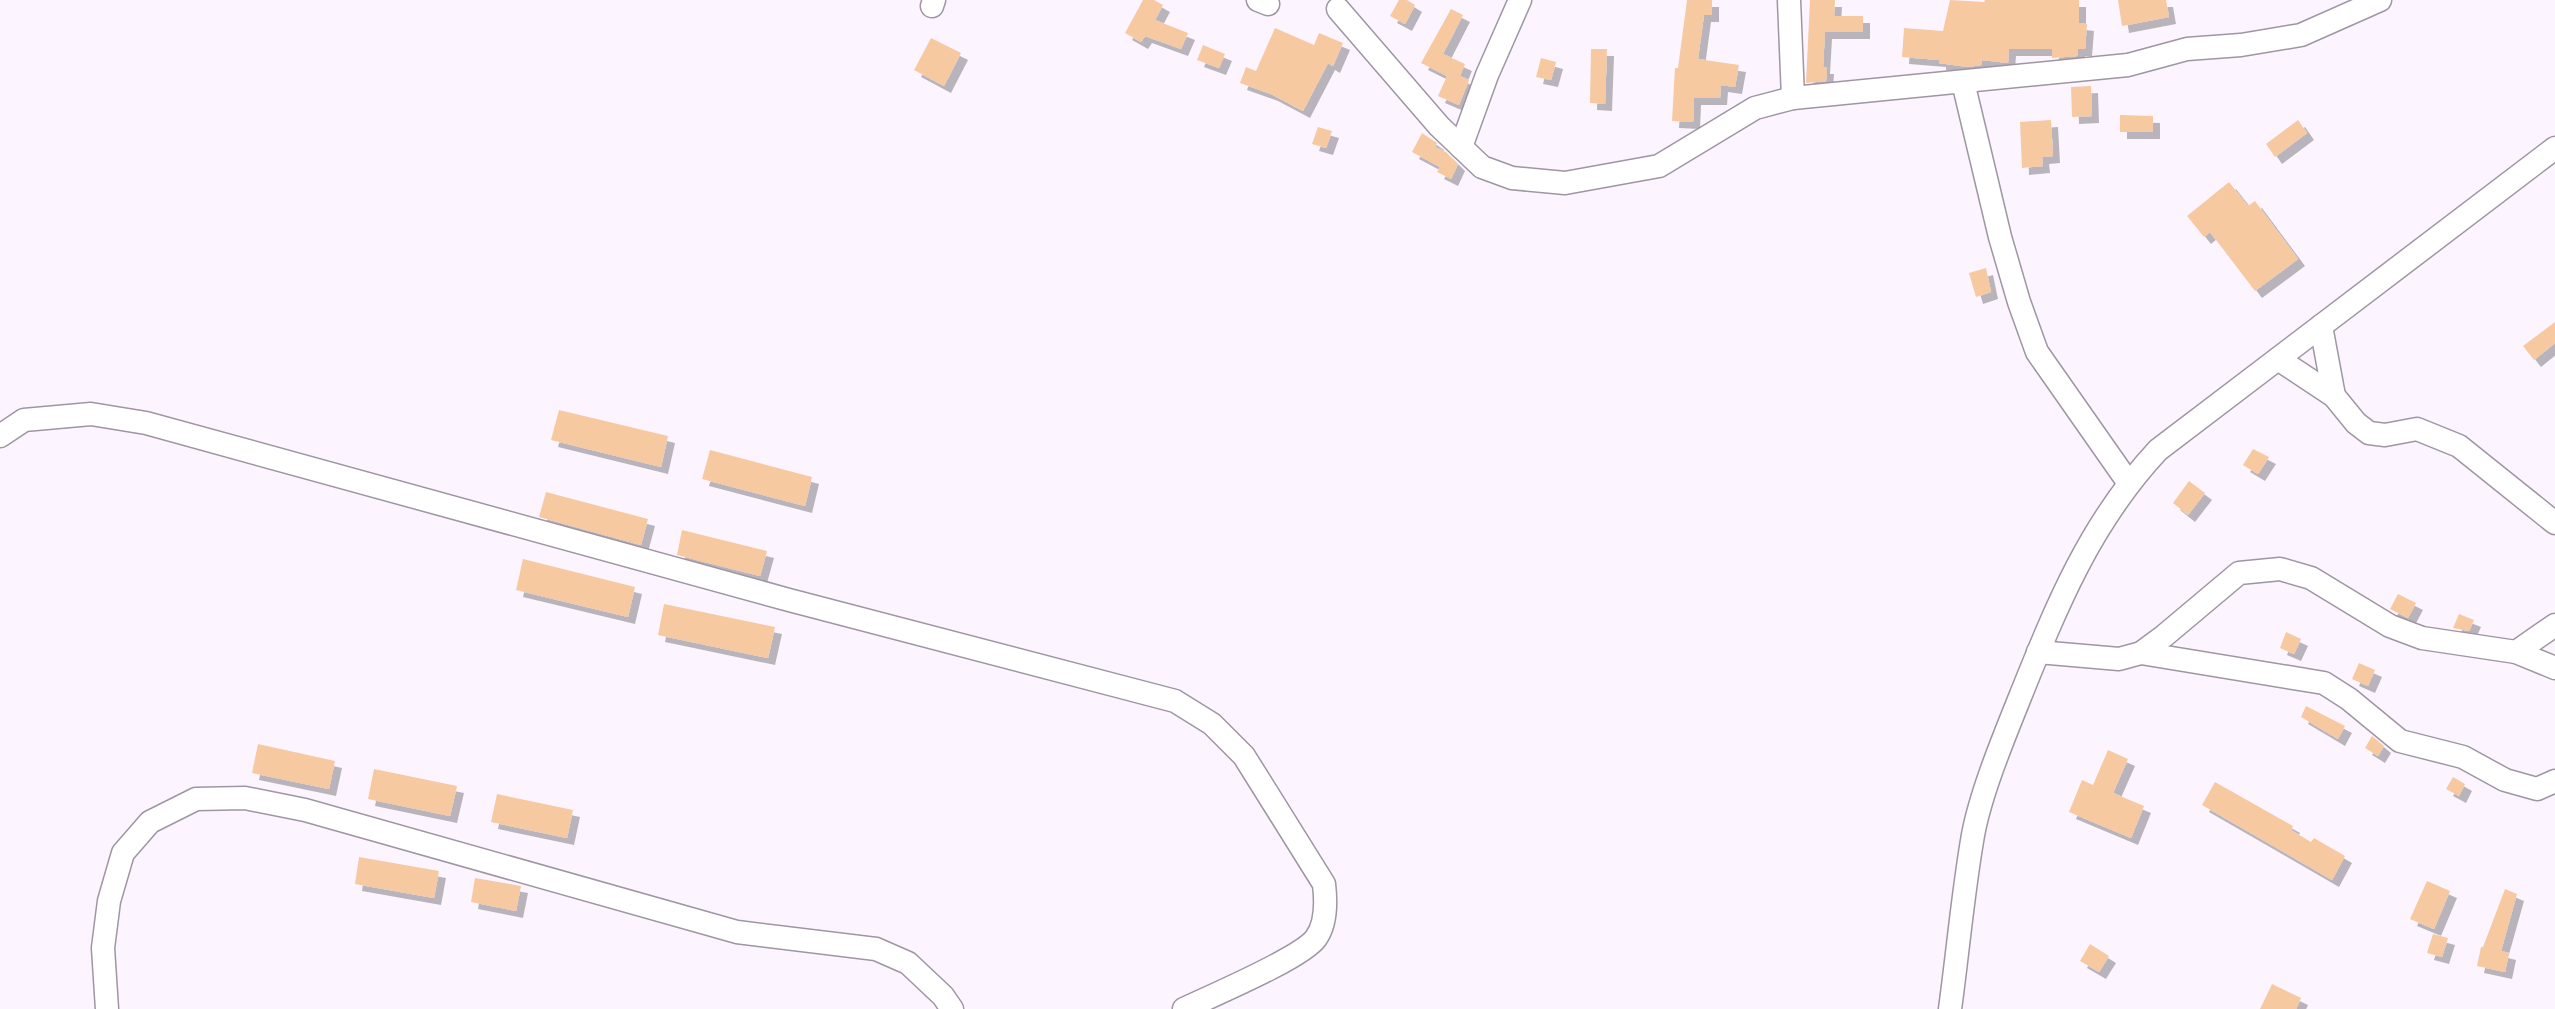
<svg xmlns="http://www.w3.org/2000/svg" width="2555" height="1009" font-family="Helvetica,sans-serif">
  <style>
    .building { fill: #f6c9a1; filter: url(#shadow) }
    .lines { fill: none; stroke-linecap: round; stroke-linejoin: round }
    .street-casing { stroke: #9f95a3; stroke-width: 25 }
    .street { stroke: #fff; stroke-width: 22 }
  </style>
  <defs>
    <filter id="shadow"><feDropShadow dx="7" dy="7" stdDeviation="0" flood-color="#0004"/></filter>
  </defs>
  <rect width="100%" height="100%" fill="#fcf5ff"/>
  <g class="building">
    <polygon points="1143,0 1154,0 1163,5 1155,20 1188,33 1181,49 1145,36 1141,42 1125,33"/>
    <polygon points="1399,0 1407,0 1415,5 1405,24 1390,16"/>
    <polygon points="1687,0 1712,0 1712,15 1704,15 1698,59 1739,65 1735,87 1721,85 1720,98 1694,98 1693,122 1672,121 1675,68 1678,68"/>
    <polygon points="1810,0 1835,0 1834,16 1863,16 1863,32 1825,32 1823,67 1827,67 1826,81 1806,83"/>
    <polygon points="1950,0 1984,2 1985,0 2079,0 2079,23 2087,24 2085,49 2078,49 2077,56 2052,58 2052,49 2009,49 2008,63 1982,60 1981,65 1968,67 1939,63 1939,60 1902,57 1904,28 1943,31"/>
    <polygon points="2118,0 2166,0 2169,17 2122,26"/>
    <polygon points="1451,9 1463,15 1443,54 1465,64 1460,76 1469,80 1459,105 1438,96 1447,76 1421,63"/>
    <polygon points="1275,28 1314,45 1319,33 1343,43 1333,66 1328,63 1303,111 1271,94 1240,83 1246,67 1256,71"/>
    <polygon points="931,38 961,53 944,86 914,70"/>
    <polygon points="1203,45 1225,54 1219,68 1197,60"/>
    <polygon points="1591,49 1607,49 1605,104 1590,103"/>
    <polygon points="1541,58 1556,62 1551,80 1536,77"/>
    <polygon points="2091,86 2092,116 2072,117 2071,87"/>
    <polygon points="2120,115 2153,116 2153,132 2120,132"/>
    <polygon points="2051,120 2053,156 2042,157 2043,166 2022,168 2020,122"/>
    <polygon points="2298,120 2307,133 2275,157 2266,144"/>
    <polygon points="1318,127 1332,131 1326,148 1312,144"/>
    <polygon points="1422,133 1437,143 1435,147 1446,152 1458,164 1451,179 1437,172 1440,167 1412,152"/>
    <polygon points="2229,182 2248,206 2255,201 2298,259 2255,291 2210,232 2204,237 2187,216"/>
    <polygon points="1986,268 1991,292 1976,297 1969,273"/>
    <polygon points="2555,322 2555,343 2534,360 2523,346"/>
    <polygon points="559,410 668,436 661,467 551,440"/>
    <polygon points="2253,449 2269,457 2258,474 2243,465"/>
    <polygon points="710,450 812,477 805,506 702,479"/>
    <polygon points="2189,481 2205,493 2188,515 2173,503"/>
    <polygon points="546,492 648,519 641,545 539,517"/>
    <polygon points="682,530 767,551 760,576 677,555"/>
    <polygon points="523,559 635,587 628,617 516,590"/>
    <polygon points="2398,594 2416,603 2408,618 2390,609"/>
    <polygon points="664,604 775,627 768,658 658,635"/>
    <polygon points="2459,614 2474,620 2469,631 2453,628"/>
    <polygon points="2286,632 2301,639 2294,654 2280,648"/>
    <polygon points="2359,663 2375,670 2368,686 2352,679"/>
    <polygon points="2306,706 2345,726 2338,739 2301,717"/>
    <polygon points="2372,736 2384,746 2378,756 2365,748"/>
    <polygon points="258,744 335,761 329,789 252,773"/>
    <polygon points="2108,750 2128,759 2113,793 2144,806 2131,838 2069,812 2082,780 2093,785"/>
    <polygon points="374,769 457,786 450,816 368,799"/>
    <polygon points="2453,777 2465,784 2459,796 2446,789"/>
    <polygon points="2215,782 2293,826 2291,830 2311,842 2314,838 2345,856 2332,880 2202,805"/>
    <polygon points="497,794 573,810 567,838 491,822"/>
    <polygon points="359,857 439,871 434,898 355,884"/>
    <polygon points="475,878 521,886 516,911 471,902"/>
    <polygon points="2427,881 2450,891 2434,929 2410,919"/>
    <polygon points="2505,889 2517,894 2501,951 2509,953 2505,972 2477,966 2481,947 2483,947"/>
    <polygon points="2433,934 2448,938 2442,957 2427,953"/>
    <polygon points="2090,944 2109,956 2099,972 2080,961"/>
    <polygon points="2272,984 2301,998 2296,1009 2260,1009"/>
  </g>
  <g class="lines">
    <g class="street-casing">
      <g id="street">
        <polyline points="1258,0 1268,4"/>
        <polyline points="1789,0 1793,98"/>
        <polyline points="932,6 934,0"/>
        <polyline points="1338,9 1439,126 1482,167 1512,178 1565,183 1659,166 1755,108 1793,98 2128,65 2187,49 2241,45 2301,35 2380,0"/>
        <polyline points="1963,82 2000,237 2019,302 2037,352 2128,482"/>
        <polyline points="1461,147 1487,75 1520,0"/>
        <polyline points="2321,326 2334,396"/>
        <polyline points="2278,359 2334,396 2356,423 2369,433 2385,435 2417,429 2459,446 2555,523"/>
        <path d="M0 436 24 420 91 414 146 423 789 600 1175 701 1212 724 1244 756 1324 884C1326 901 1327 923 1316 938 1302 958 1211 996 1184 1009"/>
        <polyline points="2038,652 2119,659 2141,653 2164,636 2239,573 2280,569 2311,578 2390,626 2422,638 2516,652 2555,668"/>
        <polyline points="2516,652 2555,625"/>
        <polyline points="2141,653 2324,683 2349,699 2400,741 2463,757 2505,780 2537,789 2555,781"/>
        <polyline points="107,1009 103,948 109,901 123,853 150,822 196,799 245,798 305,810 737,932 876,949 908,963 943,996 952,1009"/>
        <path d="M1950 1009C1958 951 1963 892 1973 835 1981 792 2004 737 2020 697 2057 605 2090 523 2158 450L2555 148"/>
      </g>
    </g>
    <use href="#street" class="street"/>
  </g>
</svg>
